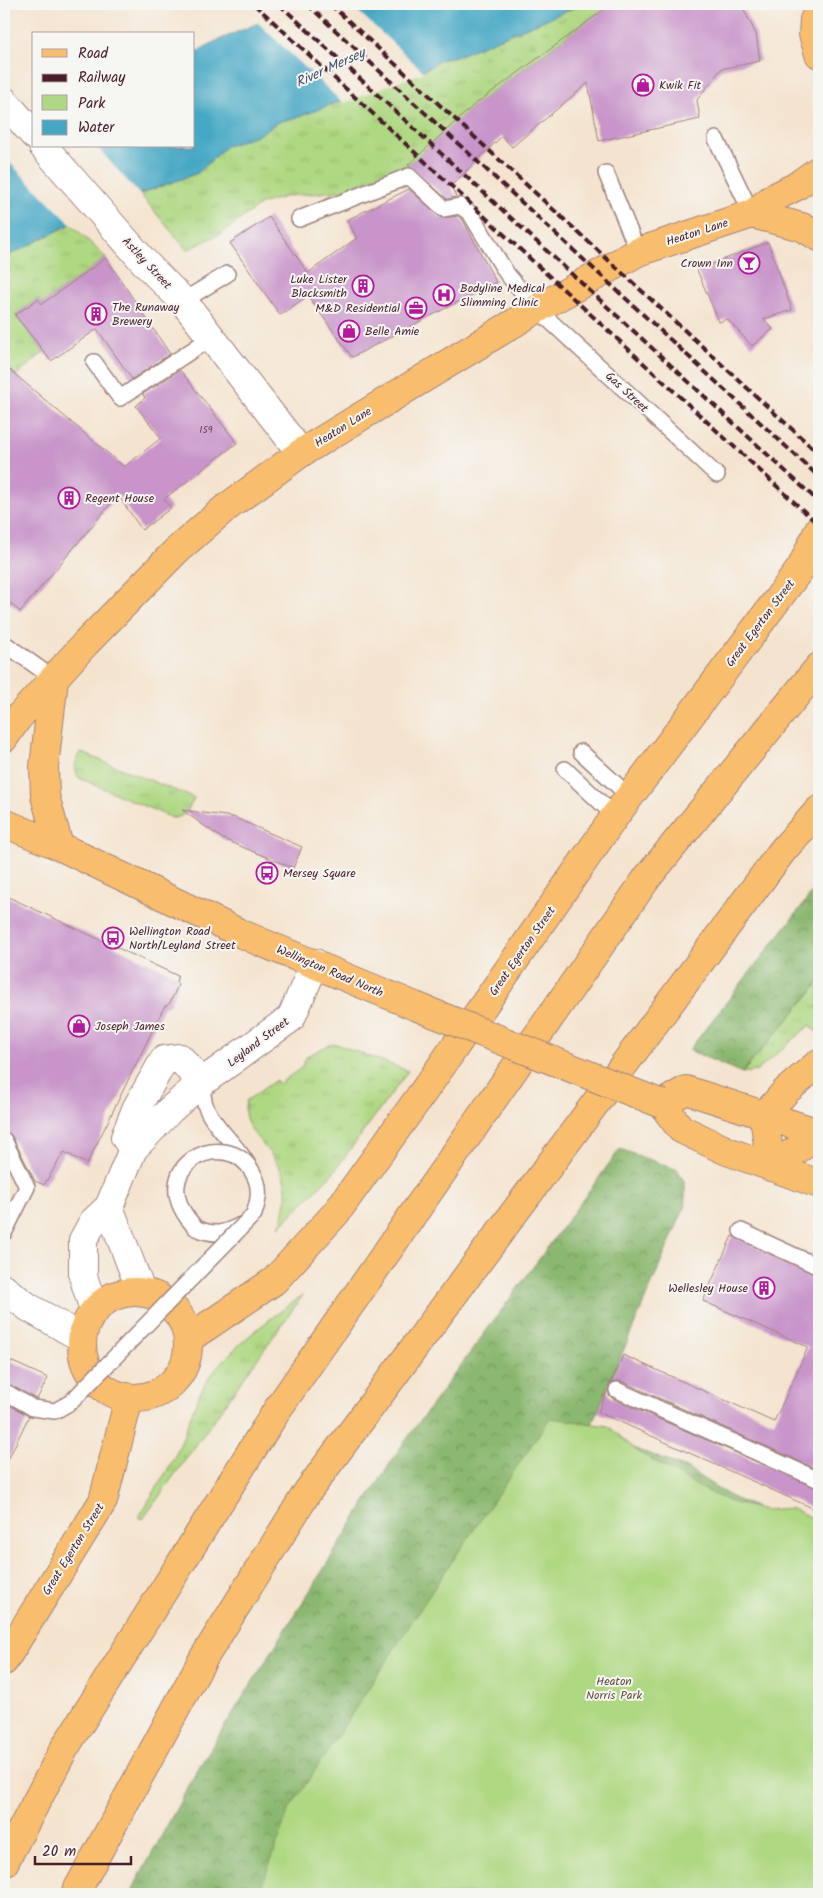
<svg xmlns="http://www.w3.org/2000/svg" width="823" height="1898" font-family="Kalam,sans-serif">
  <style>
    .grass { fill: url(#grass-tufts); stroke: #7c7c56 }
    .forest { fill: url(#forest-crowns); stroke: #6a6c4e }
    .park { fill: #afd882; stroke: #7c7c56 }
    .water { fill: #44a7c4; stroke: #476378 }
    .pier { fill: #f4e4cf }
    .building { fill: #c894c9 }
    .lines { fill: none; stroke-linecap: round; stroke-linejoin: round }
    .service-casing { stroke: #9f827d; stroke-width: 18 }
    .minor-casing { stroke: #9f827d; stroke-width: 30 }
    .primary-casing { stroke: #9f827d; stroke-width: 30 }
    .trunk-casing { stroke: #9f827d; stroke-width: 30 }
    .motorway-casing { stroke: #9f827d; stroke-width: 30 }
    .service { stroke: #fff; stroke-width: 15 }
    .minor { stroke: #fff; stroke-width: 28 }
    .primary { stroke: #f9be6d; stroke-width: 28 }
    .trunk { stroke: #f9be6d; stroke-width: 28 }
    .motorway { stroke: #f9be6d; stroke-width: 28 }
    .rail { stroke: #4a1f2b; stroke-width: 4; stroke-dasharray: 8 4; stroke-linecap: butt }
    .service-bridge-casing { stroke: #9f827d; stroke-width: 18; stroke-linecap: butt }
    .trunk-bridge-casing { stroke: #9f827d; stroke-width: 30; stroke-linecap: butt }
    .service-bridge { stroke: #fff; stroke-width: 15 }
    .trunk-bridge { stroke: #f9be6d; stroke-width: 28 }
    .labels { text-anchor: middle; stroke-width: 4; stroke-linejoin: round; paint-order: stroke }
    .number-label { font-size: 10px; fill: #6a3c52 }
    .poi-label { font-size: 12px; fill: #4a1f2b; stroke: #f6f6f2; text-anchor: start }
    .street-label { font-size: 12px; fill: #4a1f2b; stroke: #f6f6f2 }
    .park-label { font-size: 12px; fill: #634d41; stroke: #f6f6f2 }
    .water-label { font-size: 14px; font-style: italic; fill: #485568; stroke: #f6f6f2 }
  </style>
  <defs>
    <pattern id="grass-tufts" width="24" height="20" patternUnits="userSpaceOnUse" patternTransform="scale(1.25)"><rect width="24" height="20" fill="#afd882"/><path d="M3 7l-1-3M5 7V3M7 7l1-3M15 17l-1-3M17 17v-4M19 17l1-3" fill="none" stroke="#98b970"/></pattern>
    <pattern id="forest-crowns" width="20" height="18" patternUnits="userSpaceOnUse" patternTransform="scale(1.25)"><rect width="20" height="18" fill="#8bb870"/><path d="M2 6a3 3 0 1 1 6 0M12 15a3 3 0 1 1 6 0" fill="none" stroke="#74955c"/></pattern>
  </defs>
  <rect width="100%" height="100%" fill="#f6f6f2"/>
  <filter id="ink" filterUnits="userSpaceOnUse"><feTurbulence type="fractalNoise" baseFrequency=".02" numOctaves="2"/><feDisplacementMap in="SourceGraphic" scale="10" xChannelSelector="R" yChannelSelector="G"/><feConvolveMatrix kernelMatrix="1 2 1 2 8 2 1 2 1" color-interpolation-filters="sRGB"/></filter>
  <filter id="wash" filterUnits="userSpaceOnUse"><feTurbulence type="fractalNoise" baseFrequency=".0096" numOctaves="4" result="noise"/><feDisplacementMap in="SourceGraphic" scale="20" xChannelSelector="R" yChannelSelector="G"/><feGaussianBlur stdDeviation="1.12" result="paint"/><feColorMatrix in="noise" values="0 0 0 0 0 0 0 0 0 0 0 0 0 0 0 0 0 1.4 0 .05"/><feComposite in="paint" operator="in"/></filter>
  <g filter="url(#wash)">
    <rect width="100%" height="100%" fill="#f4e4cf"/>
    <g class="grass">
      <polygon points="583,4 599,4 607,6 475,105 408,165 341,191 287,196 261,204 222,233 187,250 140,194 198,173 226,146 258,135 278,122 301,116 428,68 440,60 462,54"/>
      <polygon points="71,224 106,258 42,304 38,299 15,315 44,352 16,376 4,365 4,258"/>
      <path d="M80 752 194 798C189 809 185 818 172 818L79 778C73 768 75 762 80 752Z"/>
      <polygon points="819,983 819,1035 810,1025 757,1071 742,1073"/>
      <path d="M336 1044 408 1071 333 1173 279 1227C309 1153 235 1145 246 1101L276 1080 279 1084 301 1068 307 1056 329 1045Z"/>
      <path d="M303 1295 143 1519 139 1517C151 1496 165 1476 176 1454 188 1429 193 1401 209 1378 234 1344 270 1319 303 1295Z"/>
    </g>
    <g class="forest">
      <polygon points="819,884 819,983 742,1073 689,1050"/>
      <polygon points="620,1149 678,1170 685,1184 685,1206 589,1431 686,1468 733,1498 819,1533 348,1894 130,1894 199,1767 398,1451"/>
    </g>
    <polygon class="park" points="550,1418 608,1426 637,1451 706,1491 733,1503 765,1510 790,1508 819,1521 819,1894 259,1894 289,1810 434,1588"/>
    <polygon class="water" points="302,4 583,4 462,54 440,60 428,68 301,116 278,122 258,135 226,146 198,173 106,206 4,258 4,160 34,143 34,146 194,146 194,53 214,42"/>
    <g class="pier">
      <polygon points="296,4 350,4 424,72 343,103 256,21"/>
      <polygon points="33,140 34,146 96,146 141,196 107,209 73,226 4,157"/>
    </g>
    <g id="blocks">
      <g class="building">
        <polygon points="612,4 677,4 679,8 697,4 741,4 756,34 760,61 721,69 697,100 700,119 599,141 588,83 512,147 502,136 451,186 456,197 447,199 408,165 474,105"/>
        <polygon points="409,189 441,218 458,216 463,220 496,282 352,357 308,296 280,315 230,243 269,217 308,273 357,238 347,220"/>
        <polygon points="768,242 792,310 764,319 773,329 752,346 727,319 719,322 697,270"/>
        <polygon points="106,258 170,354 132,379 97,329 51,361 15,315 38,299 42,304"/>
        <polygon points="4,365 124,467 161,438 136,406 145,398 143,394 180,370 237,443 164,499 171,508 142,530 118,495 20,612 4,597"/>
        <polygon points="182,810 233,817 302,847 293,868 223,839"/>
        <polygon points="4,895 178,976 176,981 178,985 170,1003 164,1007 87,1164 64,1152 44,1185 35,1181 12,1136 4,1131"/>
        <polygon points="732,1236 819,1276 819,1470 621,1381 616,1381 610,1384 623,1355 774,1422 808,1347 703,1301"/>
        <polygon points="4,1358 48,1378 37,1399 4,1382"/>
        <polygon points="608,1389 609,1395 613,1399 819,1489 819,1511 598,1412"/>
        <polygon points="4,1402 29,1416 4,1468"/>
      </g>
    </g>
  </g>
  <g filter="url(#ink)">
    <use href="#blocks" fill-opacity="0" stroke="#9f827d" stroke-width="1"/>
    <g class="lines">
      <g class="service-casing">
        <g id="service">
          <polyline points="716,139 752,214"/>
          <polyline points="606,173 638,252"/>
          <polyline points="299,219 409,176 444,209 460,206 470,213 507,274 537,309 717,475"/>
          <polyline points="183,301 227,274"/>
          <polyline points="94,362 120,398 212,337"/>
          <polyline points="4,643 54,679"/>
          <polyline points="581,752 630,797"/>
          <polyline points="565,769 615,816"/>
          <path d="M201 1083C203 1091 203 1100 206 1107 215 1129 237 1144 248 1165"/>
          <polyline points="4,1140 27,1187 4,1233"/>
          <path d="M196 1228C214 1236 224 1234 241 1225"/>
          <polyline points="741,1231 819,1267"/>
          <polyline points="617,1390 819,1480"/>
          <polyline points="4,1391 33,1408"/>
        </g>
      </g>
      <g class="minor-casing">
        <g id="minor">
          <polyline points="4,101 34,135"/>
          <polyline points="43,146 146,264 183,301 301,453"/>
          <polyline points="133,1149 125,1137 136,1109 164,1060 180,1058 201,1083"/>
          <polyline points="109,1207 141,1291"/>
          <polyline points="4,1289 28,1307 82,1338"/>
          <polyline points="94,1310 83,1276 83,1240 93,1222 109,1207 133,1149 170,1110 201,1083 291,1018 315,963"/>
        </g>
      </g>
      <g class="primary-casing">
        <g id="primary">
          <polyline points="814,20 813,34 819,54"/>
          <polyline points="752,214 802,227 819,237"/>
          <polyline points="54,679 44,767 45,796 59,846"/>
          <polyline points="4,738 17,719 85,644 176,551 223,510 301,453 537,309 638,252 752,214 773,198 795,187 819,170"/>
          <circle cx="135" cy="1345" r="53"/>
          <polyline points="188,1339 274,1281 336,1213 431,1081 615,816 801,568 819,529"/>
          <polyline points="4,1661 103,1501 129,1398"/>
        </g>
      </g>
      <g class="trunk-casing">
        <g id="trunk">
          <polyline points="4,823 59,846 244,935 415,1006"/>
          <polyline points="764,1116 786,1091 819,1063"/>
          <polyline points="764,1116 771,1167"/>
          <polyline points="819,1133 686,1090 662,1104 681,1129 727,1151 819,1184"/>
          <polyline points="771,1167 819,1135"/>
        </g>
      </g>
      <g class="motorway-casing">
        <g id="motorway">
          <polyline points="4,1863 64,1749 279,1407 647,878 819,667"/>
          <polyline points="75,1894 203,1659 308,1491 783,850 819,810"/>
        </g>
      </g>
      <use href="#service" class="service"/>
      <use href="#minor" class="minor"/>
      <use href="#primary" class="primary"/>
      <use href="#trunk" class="trunk"/>
      <use href="#motorway" class="motorway"/>
      <g class="rail">
        <polyline points="254,4 819,525"/>
        <polyline points="279,4 819,502"/>
        <polyline points="307,4 819,477"/>
        <polyline points="330,4 819,454"/>
      </g>
      <g class="service-bridge-casing">
        <path id="service-bridge" d="M33 1408 55 1411 71 1402 254 1214C259 1199 261 1187 253 1173 227 1123 138 1168 196 1228"/>
      </g>
      <g class="trunk-bridge-casing">
        <polyline id="trunk-bridge" points="415,1006 662,1104"/>
      </g>
      <use href="#service-bridge" class="service-bridge"/>
      <use href="#trunk-bridge" class="trunk-bridge"/>
    </g>
  </g>
  <defs>
    <g id="shop-ring" transform="scale(1.125)"><circle r="9.5" fill="#f6f6f2" stroke="#b5179e" stroke-width="1.5"/><path d="M-5-2.5h2.3a2.7 3.5 0 0 1 5.4 0H5L5.5 6h-11ZM-1.5-2.5h3a1.5 2.3 0 0 0-3 0Z" fill="#b5179e"/></g>
    <g id="bar-ring" transform="scale(1.125)"><circle r="9.5" fill="#f6f6f2" stroke="#b5179e" stroke-width="1.5"/><path d="M-6-5H6L.8 .8V4.5H3.5V6h-7V4.5H-.8V.8Z" fill="#b5179e"/></g>
    <g id="building-ring" transform="scale(1.125)"><circle r="9.5" fill="#f6f6f2" stroke="#b5179e" stroke-width="1.5"/><path d="M-4-6H4V6H1V3H-1V6H-4ZM-2.5-4.3h1.7v1.8h-1.7ZM.8-4.3h1.7v1.8H.8ZM-2.5-1h1.7V.8h-1.7ZM.8-1h1.7V.8H.8Z" fill="#b5179e"/></g>
    <g id="hospital-ring" transform="scale(1.125)"><circle r="9.5" fill="#f6f6f2" stroke="#b5179e" stroke-width="1.5"/><path d="M-5-5h3v3.5h4V-5h3V5h-3V1.5h-4V5h-3Z" fill="#b5179e"/></g>
    <g id="office-ring" transform="scale(1.125)"><circle r="9.5" fill="#f6f6f2" stroke="#b5179e" stroke-width="1.5"/><path d="M-6-3h4V-5.5h4V-3h4V5H-6ZM-1-4.5V-3h2v-1.5ZM-6 0V1H6V0Z" fill="#b5179e"/></g>
    <g id="bus-ring" transform="scale(1.125)"><circle r="9.5" fill="#f6f6f2" stroke="#b5179e" stroke-width="1.5"/><path d="M-5-6H5V4H4V6H2V4H-2V6H-4V4H-5ZM-3.5-4V0h7V-4ZM-3.5 1.2v1.5H-2V1.2ZM2 1.2v1.5H3.5V1.2Z" fill="#b5179e"/></g>
  </defs>
  <g fill-rule="evenodd">
    <use href="#shop-ring" x="643" y="85"/>
    <use href="#bar-ring" x="749" y="263"/>
    <use href="#building-ring" x="363" y="286"/>
    <use href="#hospital-ring" x="444" y="295"/>
    <use href="#office-ring" x="416" y="308"/>
    <use href="#building-ring" x="96" y="314"/>
    <use href="#shop-ring" x="349" y="331"/>
    <use href="#building-ring" x="69" y="498"/>
    <use href="#bus-ring" x="267" y="873"/>
    <use href="#bus-ring" x="113" y="938"/>
    <use href="#shop-ring" x="79" y="1026"/>
    <use href="#building-ring" x="764" y="1288"/>
  </g>
  <g class="labels">
    <g class="number-label">
      <text x="206" y="433">159</text>
    </g>
    <g class="poi-label">
      <text x="659" y="89">Kwik Fit</text>
      <text x="733" y="267" text-anchor="end">Crown Inn</text>
      <text x="347" y="283" text-anchor="end">Luke Lister<tspan x="347" dy="14">Blacksmith</tspan></text>
      <text x="460" y="292">Bodyline Medical<tspan x="460" dy="14">Slimming Clinic</tspan></text>
      <text x="112" y="311">The Runaway<tspan x="112" dy="14">Brewery</tspan></text>
      <text x="400" y="312" text-anchor="end">M&amp;D Residential</text>
      <text x="365" y="335">Belle Amie</text>
      <text x="85" y="502">Regent House</text>
      <text x="283" y="877">Mersey Square</text>
      <text x="129" y="935">Wellington Road<tspan x="129" dy="14">North/Leyland Street</tspan></text>
      <text x="95" y="1030">Joseph James</text>
      <text x="748" y="1292" text-anchor="end">Wellesley House</text>
    </g>
    <g class="street-label">
      <text transform="translate(697 232) rotate(-18)" y="4">Heaton Lane</text>
      <text transform="translate(147 263) rotate(47)" y="4">Astley Street</text>
      <text transform="translate(627 392) rotate(43)" y="4">Gas Street</text>
      <text transform="translate(343 427) rotate(-32)" y="4">Heaton Lane</text>
      <text transform="translate(760 623) rotate(-53)" y="4">Great Egerton Street</text>
      <text transform="translate(522 951) rotate(-55)" y="4">Great Egerton Street</text>
      <text transform="translate(330 971) rotate(23)" y="4">Wellington Road North</text>
      <text transform="translate(258 1042) rotate(-37)" y="4">Leyland Street</text>
      <text transform="translate(73 1549) rotate(-58)" y="4">Great Egerton Street</text>
    </g>
    <g class="park-label">
      <text x="614" y="1685">Heaton<tspan x="614" dy="14">Norris Park</tspan></text>
    </g>
    <g class="water-label">
      <text transform="translate(330 67) rotate(-25)" y="5">River Mersey</text>
    </g>
  </g>
  <rect width="823" height="1898" fill="none" stroke="#f6f6f2" stroke-width="20"/>
  <rect x="32" y="32" width="162" height="115" fill="#f6f6f2" stroke="#b1a0a2"/>
  <rect x="42" y="49" width="25" height="8" fill="#f9be6d" stroke="#b1a0a2"/>
  <text x="78" y="58" font-size="15" fill="#4a1f2b">Road</text>
  <rect x="42" y="74" width="25" height="8" fill="#4a1f2b" stroke="#b1a0a2"/>
  <text x="78" y="82" font-size="15" fill="#4a1f2b">Railway</text>
  <rect x="42" y="95" width="25" height="15" fill="#afd882" stroke="#b1a0a2"/>
  <text x="78" y="108" font-size="15" fill="#4a1f2b">Park</text>
  <rect x="42" y="120" width="25" height="15" fill="#44a7c4" stroke="#b1a0a2"/>
  <text x="78" y="132" font-size="15" fill="#4a1f2b">Water</text>
  <path d="M35 1856v8h96v-8" fill="none" stroke="#4a1f2b" stroke-width="2.5"/>
  <text x="42" y="1856" font-size="15" fill="#4a1f2b" stroke="#f6f6f2" stroke-width="4" paint-order="stroke">20 m</text>
</svg>
